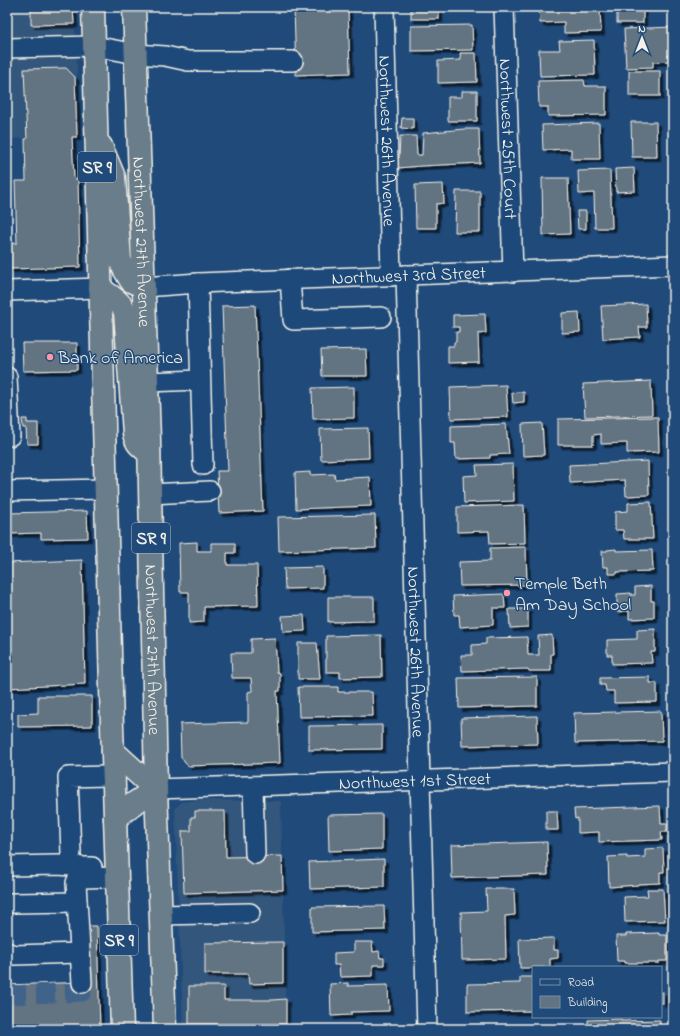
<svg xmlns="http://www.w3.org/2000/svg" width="680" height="1036" font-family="'Indie Flower',sans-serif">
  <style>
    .built { fill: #33567c }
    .building { fill: #627382; stroke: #f4f1e8; filter: url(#shadow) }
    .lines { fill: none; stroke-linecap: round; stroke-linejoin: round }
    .minor-tunnel { stroke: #3f638a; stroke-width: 19; stroke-dasharray: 19 10; stroke-linecap: butt }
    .minor-casing { stroke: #f4f1e8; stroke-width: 22 }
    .highway-casing { stroke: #f4f1e8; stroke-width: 25 }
    .minor { stroke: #1f4a7a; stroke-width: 19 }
    .highway { stroke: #6b7d8b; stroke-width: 22 }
    .poi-dot { fill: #ff9aa2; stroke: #1f4a7a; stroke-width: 1.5 }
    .labels { text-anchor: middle; stroke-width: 3; stroke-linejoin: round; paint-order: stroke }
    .shield { fill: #1f4a7a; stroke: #b4bfc7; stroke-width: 1 }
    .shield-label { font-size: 17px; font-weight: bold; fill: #f4f1e8 }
    .street-label { font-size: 18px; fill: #f4f1e8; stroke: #1f4a7a }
    .poi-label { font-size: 18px; fill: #f4f1e8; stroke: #1f4a7a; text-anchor: start }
  </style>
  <defs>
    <filter id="shadow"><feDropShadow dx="3.5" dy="3.5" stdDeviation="0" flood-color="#0009"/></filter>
  </defs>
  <rect width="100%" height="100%" fill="#1f4a7a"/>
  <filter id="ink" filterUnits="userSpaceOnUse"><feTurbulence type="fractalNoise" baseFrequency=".025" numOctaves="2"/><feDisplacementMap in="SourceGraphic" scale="8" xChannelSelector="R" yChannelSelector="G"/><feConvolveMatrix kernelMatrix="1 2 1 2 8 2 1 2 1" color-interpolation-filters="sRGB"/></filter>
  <g filter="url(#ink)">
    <g class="built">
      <polygon points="7,7 74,7 80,137 7,139"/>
      <polygon points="198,800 281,801 286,1029 183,1029 175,808 182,802"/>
    </g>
    <g class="building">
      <polygon points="31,7 73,7 74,24 31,25"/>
      <polygon points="294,7 348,7 350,73 296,75"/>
      <rect x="411" y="7" width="28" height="12"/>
      <polygon points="539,7 600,7 601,32 564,33 564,22 540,23"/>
      <rect x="617" y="7" width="26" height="16"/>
      <polygon points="472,25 473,50 411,51 411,26"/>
      <polygon points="673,27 673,55 668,55 669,61 653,62 653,67 626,68 624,29"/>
      <polygon points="594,40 595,75 540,76 539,50 560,50 559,41"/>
      <polygon points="460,53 476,53 477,82 438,83 438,61 461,60"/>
      <polygon points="66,68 75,77 77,137 72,137 74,179 78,179 80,267 9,269 9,243 17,243 15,181 26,181 25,139 27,139 24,69"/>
      <rect x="629" y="71" width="31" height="25"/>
      <polygon points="584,80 585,86 606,86 606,115 548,116 548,107 539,107 538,81"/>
      <polygon points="462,91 477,91 477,121 448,121 448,97 462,97"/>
      <polygon points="402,118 413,118 413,129 401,128"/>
      <polygon points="631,122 656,122 657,157 632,157"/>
      <polygon points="599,123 600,159 571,159 571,149 543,150 542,125"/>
      <polygon points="464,129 479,129 480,163 422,166 398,168 397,157 399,158 400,136 416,136 417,155 422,155 423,133"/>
      <polygon points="634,168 635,191 616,192 615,169"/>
      <polygon points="610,170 612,228 595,228 594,193 579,194 578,171"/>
      <polygon points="542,178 568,178 570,234 543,235"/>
      <polygon points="443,184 444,203 436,204 436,228 416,228 415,185"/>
      <polygon points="456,191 480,191 480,232 455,232"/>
      <polygon points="577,211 586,211 586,229 578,229"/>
      <polygon points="646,304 647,327 639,327 640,337 603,339 601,306"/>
      <polygon points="255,305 263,511 219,513 217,471 228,471 222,306"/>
      <polygon points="579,312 580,332 562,333 562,313"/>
      <polygon points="485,314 486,333 478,334 479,362 448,363 448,346 454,346 454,342 456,342 456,332 459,332 459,327 453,327 453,315"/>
      <polygon points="22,343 77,343 77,370 23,371"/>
      <polygon points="366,349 367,376 322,376 321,350"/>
      <polygon points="651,381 652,415 585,417 583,384"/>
      <polygon points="506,385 508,417 451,419 450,387"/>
      <polygon points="354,387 354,418 313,419 312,388"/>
      <polygon points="524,392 524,402 513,403 512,393"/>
      <polygon points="658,417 659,452 627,453 627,443 601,444 601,434 593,435 593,445 558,445 558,419"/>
      <polygon points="22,419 27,419 27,423 38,423 38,444 27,444 26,428 23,428"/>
      <polygon points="542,423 544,455 523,456 522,424"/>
      <polygon points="506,424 509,454 490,455 490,458 456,459 455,443 451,443 451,426"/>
      <polygon points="368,428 369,458 321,460 320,429"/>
      <polygon points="648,461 649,495 626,496 625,480 570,483 569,465"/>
      <polygon points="513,464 514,501 464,503 463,476 477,475 476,465"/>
      <polygon points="310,472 310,475 334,474 335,479 370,477 371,506 296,509 295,473"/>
      <polygon points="651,502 653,539 624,539 623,530 615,530 615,512 628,511 628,503"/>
      <polygon points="524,505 525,543 490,544 489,531 457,532 457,507"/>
      <polygon points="87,511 88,538 41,539 41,533 8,534 8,513"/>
      <polygon points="375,515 376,548 279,551 278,517"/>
      <polygon points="197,542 197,551 211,551 211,543 235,543 235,553 227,553 227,565 257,565 258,606 204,607 204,622 189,623 189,592 180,592 179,543"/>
      <polygon points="526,547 527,585 460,586 459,562 490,561 490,548"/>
      <polygon points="616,549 616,551 652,550 653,571 617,572 617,574 608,574 608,567 603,567 602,551 607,551 607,550"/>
      <polygon points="82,560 85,684 7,688 7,563"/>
      <polygon points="323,567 323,588 285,589 284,568"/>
      <polygon points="651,586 651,601 654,601 654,618 629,619 629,611 617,612 617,594 631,593 631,595 635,595 635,587"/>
      <polygon points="504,594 505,608 493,608 493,625 460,627 459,615 454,615 453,596"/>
      <polygon points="328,597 374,597 374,621 328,622"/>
      <polygon points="509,609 528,609 528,627 510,628"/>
      <polygon points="304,615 305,631 283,632 282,616"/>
      <polygon points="655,629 655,652 651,652 652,663 612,664 612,655 607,655 607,640 637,639 637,630"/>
      <polygon points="381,635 382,677 340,678 340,672 326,672 326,636"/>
      <polygon points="552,635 553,654 551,654 551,671 529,671 528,669 462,671 461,655 472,655 472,645 486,644 486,638 527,637 528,655 539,655 538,636"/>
      <polygon points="275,638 277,672 280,673 280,691 277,691 280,763 188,766 185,763 181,757 180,724 248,722 248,692 252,691 251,678 232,678 231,653 251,653 251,639"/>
      <polygon points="298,643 317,643 320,679 298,679"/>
      <polygon points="537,677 537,706 459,708 458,678"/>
      <polygon points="650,677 650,683 657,683 657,702 614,703 614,691 606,691 605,685 600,685 600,678"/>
      <polygon points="298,687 338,687 338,692 372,692 373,716 299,717"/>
      <polygon points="38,696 92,696 92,726 18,727 18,714 38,713"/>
      <polygon points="661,711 662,741 575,743 574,713"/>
      <polygon points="537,716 538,744 462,746 461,718"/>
      <polygon points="382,725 382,749 309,750 309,726"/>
      <polygon points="660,806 661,824 667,824 667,832 661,832 662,840 599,842 599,832 578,833 578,818 575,819 574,809"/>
      <polygon points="195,811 225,811 226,857 282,856 283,890 184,893 182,831 191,831 191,817 195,817"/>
      <polygon points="546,811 557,811 558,830 546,830"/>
      <polygon points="382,814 382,849 329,851 328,815"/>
      <polygon points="547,842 548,875 452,878 451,845"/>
      <polygon points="663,848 664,872 660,872 660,883 638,884 638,885 609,887 608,857 627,856 627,858 645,857 645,849"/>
      <polygon points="384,859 384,887 310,889 309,862"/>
      <polygon points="486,889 514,889 515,915 505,916 506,959 462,960 461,912 487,911"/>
      <polygon points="647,889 663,889 665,921 625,922 624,897 648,896"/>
      <polygon points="384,906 385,930 312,932 312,907"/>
      <polygon points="84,926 97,926 100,1029 7,1029 7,985 86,982"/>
      <polygon points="659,933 659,935 667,935 667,961 659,961 659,963 625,963 625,961 617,961 616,936 626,936 626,934"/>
      <polygon points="554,938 554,950 558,950 558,958 550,959 550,967 533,967 533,968 520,968 519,939"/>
      <polygon points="283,942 283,983 249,984 248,974 205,974 205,943"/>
      <polygon points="354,942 372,942 373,952 379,951 380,958 384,958 384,965 373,965 373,976 340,977 339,965 334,965 334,953 354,952"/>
      <polygon points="520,977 533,977 533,1011 467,1012 467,984 520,983"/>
      <polygon points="348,983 348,986 388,985 389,1011 351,1012 351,1015 331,1016 330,984"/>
      <polygon points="189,986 224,986 224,1000 273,1000 286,999 286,1024 189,1024"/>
      <rect x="661" y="992" width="2" height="11"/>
      <polygon points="622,1019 622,1021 660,1020 660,1027 668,1026 668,1029 588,1029 588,1020"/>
      <polygon points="272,1026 297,1029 186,1029 186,1028"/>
      <polygon points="389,1026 389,1029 342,1029 342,1028"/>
      <polygon points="540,1028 540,1029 469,1029"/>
    </g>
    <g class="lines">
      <polyline class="minor-tunnel" points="7,995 82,992 82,983"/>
      <g class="minor-casing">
        <g id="minor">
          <path id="s1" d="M384 7 391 276"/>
          <path id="s2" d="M504 7 513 272"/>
          <polyline points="7,48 94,46 136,54 165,56 188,61 293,61"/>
          <path id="s3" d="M406 275 420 780 427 1029"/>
          <polyline points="290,279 293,320 381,317"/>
          <polyline points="198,283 203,465"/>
          <path id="s4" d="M144 287 198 283 673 265"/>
          <polyline points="7,291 100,288"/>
          <polyline points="7,377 10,436"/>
          <polyline points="147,382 200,380"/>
          <polyline points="7,491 106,489"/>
          <polyline points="150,494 210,491"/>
          <polyline points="253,786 255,854"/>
          <path id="s5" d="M156 789 673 772"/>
          <polyline points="71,853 68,777 107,776"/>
          <polyline points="7,866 58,865 84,867 92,867"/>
          <polyline points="7,903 14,903 77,902"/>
          <polyline points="161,915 250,913"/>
          <polyline points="7,952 14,955 80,953"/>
          <path d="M82 983 76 883C77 879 79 878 83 878L117 877"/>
        </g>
      </g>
      <g class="highway-casing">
        <g id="highway">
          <polyline points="93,7 112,726 122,1029"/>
          <path id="s6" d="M134 7 149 439 156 789 165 1029"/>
          <polyline points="101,146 114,177 120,260 124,269 131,281 144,287"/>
          <path d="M100 288C109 295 121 301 125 312L134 433C136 444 140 446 149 453"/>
          <polyline points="113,751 145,780 156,789"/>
          <polyline points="115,819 133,804 156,789"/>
        </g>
      </g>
      <use href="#minor" class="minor"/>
      <use href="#highway" class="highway"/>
    </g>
  </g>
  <g class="poi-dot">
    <circle cx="50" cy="357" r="4"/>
    <circle cx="507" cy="593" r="4"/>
  </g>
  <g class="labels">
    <g class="shield">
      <rect x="78" y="152" width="38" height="30" rx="3"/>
      <rect x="132" y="523" width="38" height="30" rx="3"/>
      <rect x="100" y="925" width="38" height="30" rx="3"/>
    </g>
    <g class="shield-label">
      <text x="97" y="173">SR 9</text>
      <text x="151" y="544">SR 9</text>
      <text x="119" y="946">SR 9</text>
    </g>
    <g class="street-label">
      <text dy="6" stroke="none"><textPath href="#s2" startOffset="132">Northwest 25th Court</textPath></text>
      <text dy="6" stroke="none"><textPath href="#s1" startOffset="134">Northwest 26th Avenue</textPath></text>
      <text dy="6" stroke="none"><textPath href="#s6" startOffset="235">Northwest 27th Avenue</textPath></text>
      <text dy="6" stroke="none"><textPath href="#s4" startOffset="265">Northwest 3rd Street</textPath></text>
      <text dy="6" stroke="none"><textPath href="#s6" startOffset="643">Northwest 27th Avenue</textPath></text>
      <text dy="6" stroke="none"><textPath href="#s3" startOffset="377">Northwest 26th Avenue</textPath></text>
      <text dy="6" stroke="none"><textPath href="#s5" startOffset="259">Northwest 1st Street</textPath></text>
    </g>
    <g class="poi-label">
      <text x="58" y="363">Bank of America</text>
      <text x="515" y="589">Temple Beth<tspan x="515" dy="21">Am Day School</tspan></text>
    </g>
  </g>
  <rect width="680" height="1036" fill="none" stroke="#1f4a7a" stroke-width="24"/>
  <rect x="12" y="12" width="656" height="1012" fill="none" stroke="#f4f1e8" stroke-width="1.5" filter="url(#ink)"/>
  <rect x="532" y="966" width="130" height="52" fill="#1f4a7a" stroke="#748da6"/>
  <rect x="540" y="979" width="20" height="6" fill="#1f4a7a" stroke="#748da6"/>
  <text x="568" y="986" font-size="12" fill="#f4f1e8">Road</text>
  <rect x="540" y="996" width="20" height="12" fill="#627382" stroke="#748da6"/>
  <text x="568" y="1006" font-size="12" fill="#f4f1e8">Building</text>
  <g transform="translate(642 38)" stroke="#1f4a7a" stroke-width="3" paint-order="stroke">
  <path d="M0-3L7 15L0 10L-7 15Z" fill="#f4f1e8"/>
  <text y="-6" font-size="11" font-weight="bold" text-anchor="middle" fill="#f4f1e8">N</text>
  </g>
</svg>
